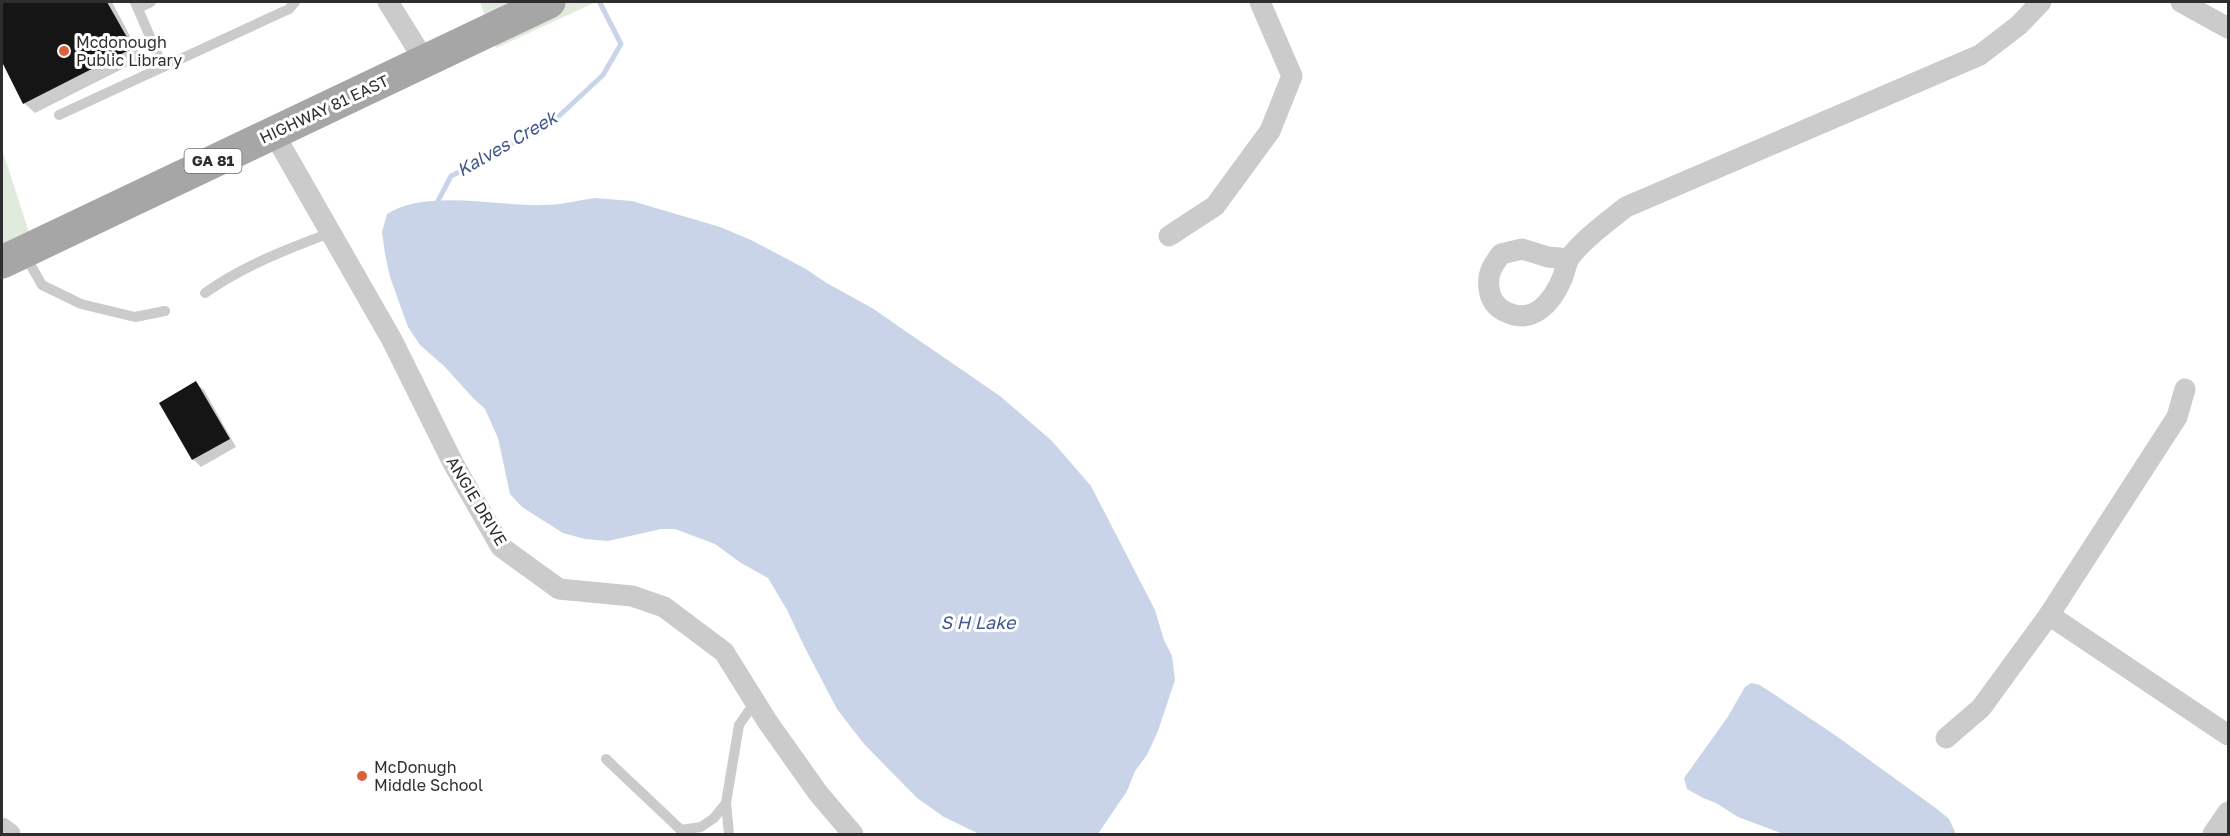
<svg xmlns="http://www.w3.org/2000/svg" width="2230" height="836" font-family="'Golos Text',sans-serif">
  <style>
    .green { fill: #e0ebdd }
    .water { fill: #cad4e9 }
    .shadow { fill: #0003 }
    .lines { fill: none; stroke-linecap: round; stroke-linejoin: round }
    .stream { stroke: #cad4e9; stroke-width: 5 }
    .building { fill: #151515 }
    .service { stroke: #cbcbcb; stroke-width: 10 }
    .minor { stroke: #cbcbcb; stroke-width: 21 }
    .primary { stroke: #a6a6a6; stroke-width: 33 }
    .poi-dot { fill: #da613b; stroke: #fff; stroke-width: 2 }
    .labels { text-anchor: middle; stroke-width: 6; stroke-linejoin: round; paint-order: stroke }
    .shield { fill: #fff; stroke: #6d6d6d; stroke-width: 1.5 }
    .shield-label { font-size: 15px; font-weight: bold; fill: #2e2e2e }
    .poi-label { font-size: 16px; fill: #2e2e2e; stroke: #fff; text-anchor: start }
    .street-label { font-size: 16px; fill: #2e2e2e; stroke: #fff }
    .water-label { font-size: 18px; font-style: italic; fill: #41588c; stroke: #fff }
  </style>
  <rect width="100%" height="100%" fill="#fff"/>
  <g class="green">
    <polygon points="480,2 596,2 496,48"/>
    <polygon points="2,149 39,263 2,280"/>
  </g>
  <g class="water">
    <path d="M595 198 632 201 720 227 751 240 806 269 825 282 872 308 1000 396 1052 441 1091 486 1155 610 1164 640 1172 656 1175 680 1158 731 1147 755 1135 771 1127 791 1098 834H979L944 817 917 798 864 744 837 709 805 648 787 610 768 578 741 563 715 544 675 529H661L608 541 585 539 563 533 522 507 510 494 498 438 485 409 473 398 444 366 420 345 408 327 390 277 385 254 382 232 387 214C427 188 499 207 545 205 562 205 579 200 595 198Z"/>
    <polygon points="1751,683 1760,685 1835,735 1937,809 1949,819 1956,834 1783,834 1738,817 1716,803 1703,798 1687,789 1684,778 1727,718 1745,687"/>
  </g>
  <g class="shadow">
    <polygon points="7,2 112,2 142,59 35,113 24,103 2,58 2,7"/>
    <polygon points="196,383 204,390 236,447 201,467 193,459 161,403"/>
  </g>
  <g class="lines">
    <polyline class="stream" points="439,208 438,201 451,176 490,157 559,116 603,75 621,44 600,3"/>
  </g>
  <g class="building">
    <polygon points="2,2 107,2 133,48 23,104 2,62"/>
    <polygon points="196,381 230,439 192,460 159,403"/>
  </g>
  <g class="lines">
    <g class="service">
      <polyline points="135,2 163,67 289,9 295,2"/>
      <polyline points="138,8 151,2"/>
      <polyline points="59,115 163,67"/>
      <polyline points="25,255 42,285 81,304 135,317 165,311"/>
      <path d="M205 293C245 265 285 250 330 233"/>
      <polyline points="606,759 681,830 701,827 714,818 726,803 739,725 755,702"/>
      <polyline points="726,803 729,834"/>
    </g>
    <g class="minor">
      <polyline points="388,2 426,63"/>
      <polyline points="2181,2 2228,28"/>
      <polyline points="273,132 392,340 453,463 501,547 559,589 632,596 664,607 724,652 767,721 818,793 853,834"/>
      <polyline points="1169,236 1215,206 1270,131 1292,76 1260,2"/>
      <path d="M1569 259 1548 257 1522 249 1501 254C1493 265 1487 273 1489 288 1490 299 1495 307 1506 312 1534 325 1552 302 1562 279 1565 272 1566 263 1570 257 1585 238 1607 222 1626 207L1980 55 2019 25 2041 2"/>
      <polyline points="2185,389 2177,417 2049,615 2228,735"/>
      <polyline points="1946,738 1981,708 2049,615"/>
      <polyline points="2,828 10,834"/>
      <polyline points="2213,834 2228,812"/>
    </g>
    <path class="primary" d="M2 262C184 175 367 90 549 2"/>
  </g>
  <g class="poi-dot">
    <circle cx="64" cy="51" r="6"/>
    <circle cx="362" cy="776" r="6"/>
  </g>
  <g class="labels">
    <rect class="shield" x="184.5" y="149" width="57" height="24" rx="4.5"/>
    <g class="shield-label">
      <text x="213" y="166">GA 81</text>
    </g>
    <g class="poi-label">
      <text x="76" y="48">Mcdonough<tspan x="76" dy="18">Public Library</tspan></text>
      <text x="374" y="773">McDonugh<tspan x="374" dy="18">Middle School</tspan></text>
    </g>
    <g class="street-label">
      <text transform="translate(324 109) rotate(-25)" y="6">HIGHWAY 81 EAST</text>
      <text transform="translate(477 501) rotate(59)" y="6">ANGIE DRIVE</text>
    </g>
    <g class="water-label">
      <text transform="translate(507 144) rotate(-30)" y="6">Kalves Creek</text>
      <text x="978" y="629">S H Lake</text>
    </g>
  </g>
  <rect width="2230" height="836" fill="none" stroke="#2e2e2e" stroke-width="6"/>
</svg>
